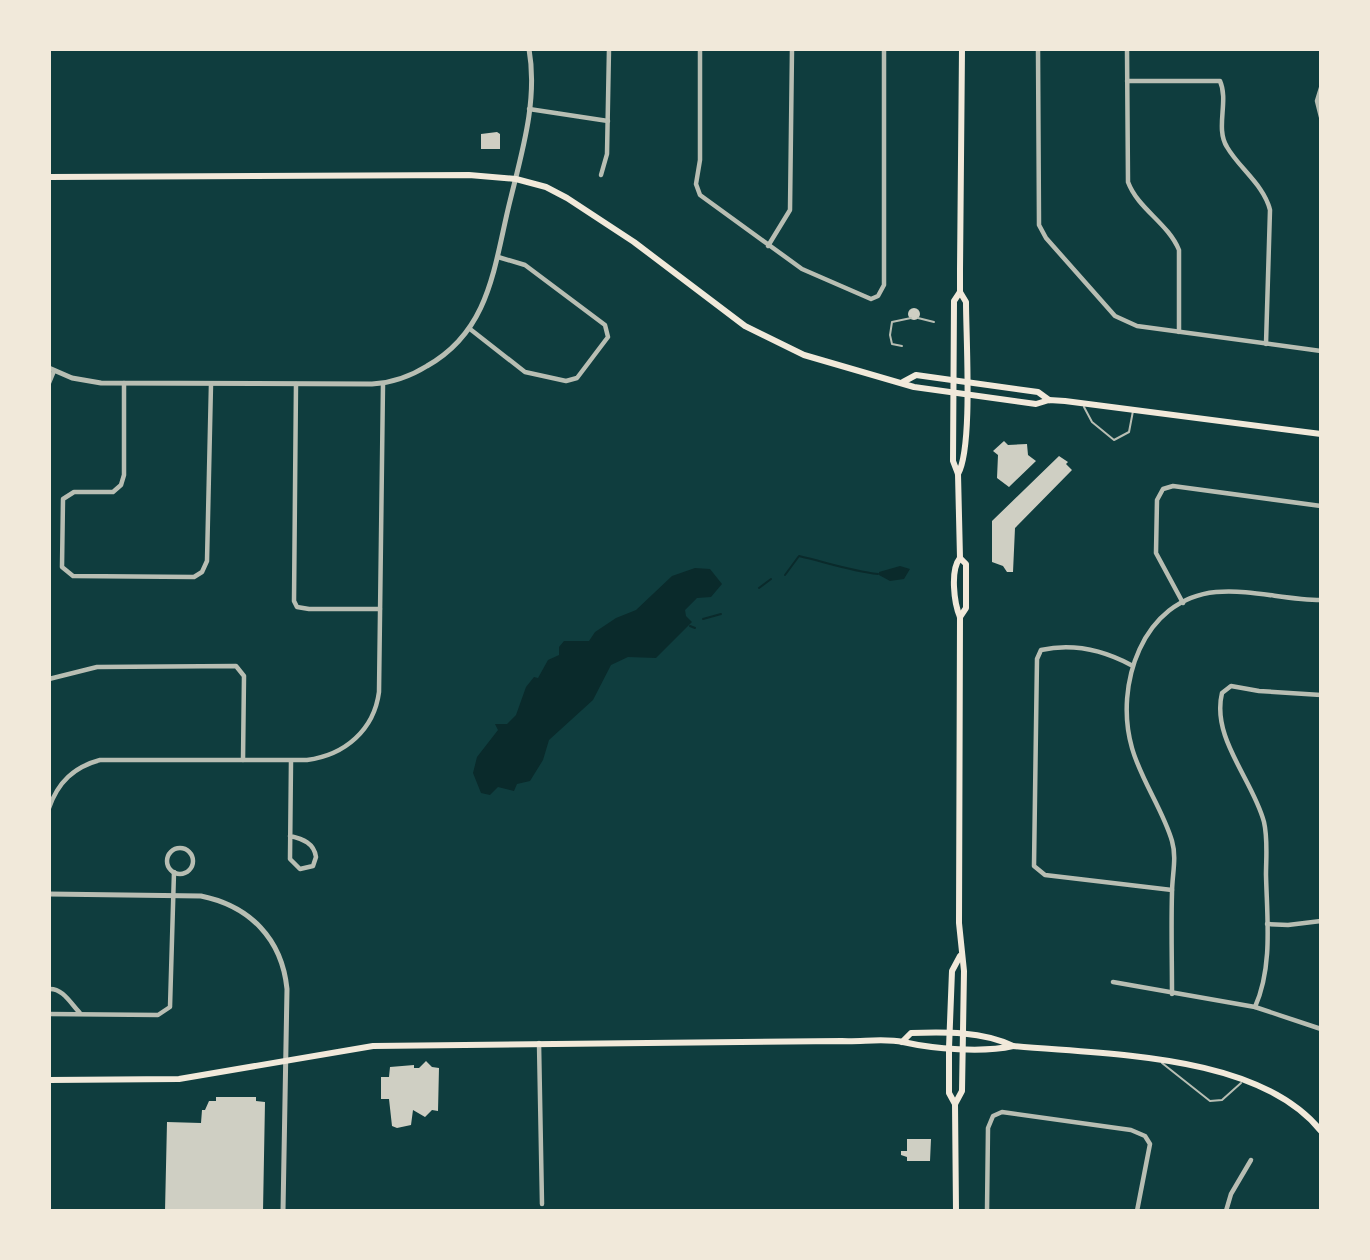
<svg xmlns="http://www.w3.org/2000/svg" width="1370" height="1260" font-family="'DM Sans',sans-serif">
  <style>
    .water { fill: #0a2a2b }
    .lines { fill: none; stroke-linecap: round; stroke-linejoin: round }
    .stream { stroke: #0a2a2b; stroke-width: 2 }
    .building { fill: #cfcfc3 }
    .service { stroke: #b8beb3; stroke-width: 2 }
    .minor { stroke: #b8beb3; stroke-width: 4.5 }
    .tertiary { stroke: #b8beb3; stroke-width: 5 }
    .secondary { stroke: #f1e9da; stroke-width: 6 }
  </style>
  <rect width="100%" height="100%" fill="#0f3d3e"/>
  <g class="water">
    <polygon points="900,566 910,569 904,579 890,581 879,575 879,572"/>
    <polygon points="695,568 710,569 722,584 711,597 697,598 685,610 686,616 692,622 656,658 628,657 611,665 593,700 549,740 543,760 530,781 517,784 514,791 498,787 490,795 481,793 473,773 477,757 498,730 495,724 507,724 516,715 526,687 534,677 538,678 548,660 559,655 559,647 564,641 589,641 595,632 616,618 636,610 672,576"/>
  </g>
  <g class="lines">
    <g class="stream">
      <path d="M785 575 799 556C825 562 851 571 878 574"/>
      <polyline points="759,588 771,579"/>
      <polyline points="703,619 721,614"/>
      <polyline points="690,626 695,628"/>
    </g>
  </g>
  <g class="building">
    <polygon points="497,132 500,134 500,149 481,149 481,134"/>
    <circle cx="914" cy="314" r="6"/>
    <polygon points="1004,441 1008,445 1027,444 1028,455 1036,461 1009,487 997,478 998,455 993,451"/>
    <polygon points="1059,456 1068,462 1066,464 1072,470 1015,528 1013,572 1007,572 1003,566 992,562 992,521"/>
    <polygon points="426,1061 432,1067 439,1068 438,1111 432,1110 425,1117 413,1110 411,1125 397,1128 392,1126 389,1099 381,1099 381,1077 389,1077 390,1067 414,1065 414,1068 419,1068"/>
    <polygon points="216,1097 256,1097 256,1101 265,1102 263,1211 165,1211 167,1122 201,1123 202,1110 205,1110 209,1101 216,1101"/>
    <polygon points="907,1139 931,1139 930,1161 907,1161 907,1157 901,1155 901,1151 907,1151"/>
  </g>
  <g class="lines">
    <g class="service">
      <polyline points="918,318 934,322"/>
      <polyline points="902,346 892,344 890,335 892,322 911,318"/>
      <polyline points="1084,407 1092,422 1114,440 1129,432 1133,411"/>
      <polyline points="1162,1063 1210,1101 1222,1100 1241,1083"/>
    </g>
    <g class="minor">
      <polyline points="700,49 700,160 696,184 700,195 802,269 871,299 878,296 884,285 884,49"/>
      <polyline points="1038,49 1039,225 1046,238 1115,316 1137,326 1321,351"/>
      <path d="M1127 49 1128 182C1138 209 1168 223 1179 250V332"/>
      <path d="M1127 81H1220C1229 101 1215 128 1227 147 1239 168 1264 185 1270 210L1266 344"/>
      <polyline points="1321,88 1317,101 1321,117"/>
      <polyline points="529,109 608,121"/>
      <polyline points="601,175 607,154 609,49"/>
      <polyline points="768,246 790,210 792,49"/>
      <polyline points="470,329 525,372 566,381 577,378 608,337 605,325 525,265 498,257"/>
      <polyline points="49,383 54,371"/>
      <polyline points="124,383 124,475 121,485 113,492 74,492 63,499 62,567 73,576 194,577 202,572 207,561 211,384"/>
      <polyline points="296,384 294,601 297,607 309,609 380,609"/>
      <polyline points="1183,603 1156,553 1157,500 1163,489 1173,486 1321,506"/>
      <path d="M1131 665C1103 650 1073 643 1041 650L1037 659 1034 866 1045 875 1172 890"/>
      <polyline points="49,679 97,667 236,666 244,676 243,760"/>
      <path d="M49 808C58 782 74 767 100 760H307C345 755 374 730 379 692L383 384"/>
      <path d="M290 836C303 839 314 843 316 857L313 866 300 869 290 859 291 761"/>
      <circle cx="180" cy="861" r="13"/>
      <polyline points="1267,924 1288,925 1321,921"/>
      <polyline points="1113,982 1255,1007 1321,1029"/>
      <path d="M49 989C63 988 71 1004 80 1013"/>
      <path d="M1172 994C1172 960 1171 927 1172 893 1172 875 1177 858 1172 841 1163 810 1141 780 1132 748 1114 686 1142 599 1216 592 1252 589 1285 600 1321 600"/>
      <path d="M1255 1007C1273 967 1267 918 1266 875 1266 858 1268 839 1264 822 1253 780 1211 738 1222 693L1231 686 1259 691 1321 695"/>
      <polyline points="49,1014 158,1015 170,1007 174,872"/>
      <polyline points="539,1043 542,1204"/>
      <polyline points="987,1211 988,1128 993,1116 1002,1112 1131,1130 1145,1136 1150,1144 1137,1211"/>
      <polyline points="1226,1211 1231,1194 1251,1160"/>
    </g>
    <g class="tertiary">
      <path d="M49 368 72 378 101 383 372 384C391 383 411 376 427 366 491 330 494 265 510 201 522 152 538 100 529 49"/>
      <path d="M49 894 201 896C250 906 282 939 287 989L283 1211"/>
    </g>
    <g class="secondary">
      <polyline points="49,177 469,175 516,179 546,187 567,198 634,242 745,326 804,355 914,387 1036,404 1049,400 1065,401 1321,434"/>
      <polyline points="903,382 916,375 1038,392 1049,400"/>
      <path d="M958 474C973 448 966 339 966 302L960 292"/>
      <polyline points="960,558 966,564 966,608 960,617"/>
      <path d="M902 1042 911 1033C945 1032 982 1031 1013 1046 1107 1055 1258 1053 1321 1131"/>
      <path d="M49 1080 179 1079 373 1046 842 1041C861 1042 885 1038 903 1042 934 1049 983 1053 1013 1046"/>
      <polyline points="955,1104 949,1093 949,1048 952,971 960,956"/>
      <path d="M956 1211 955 1104 962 1091 964 971 959 923 960 617C954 603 950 570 960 558L958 474 953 461 954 301 960 292V270L962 49"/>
    </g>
  </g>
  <rect width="1370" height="1260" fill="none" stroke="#f1e9da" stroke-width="102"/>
</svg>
